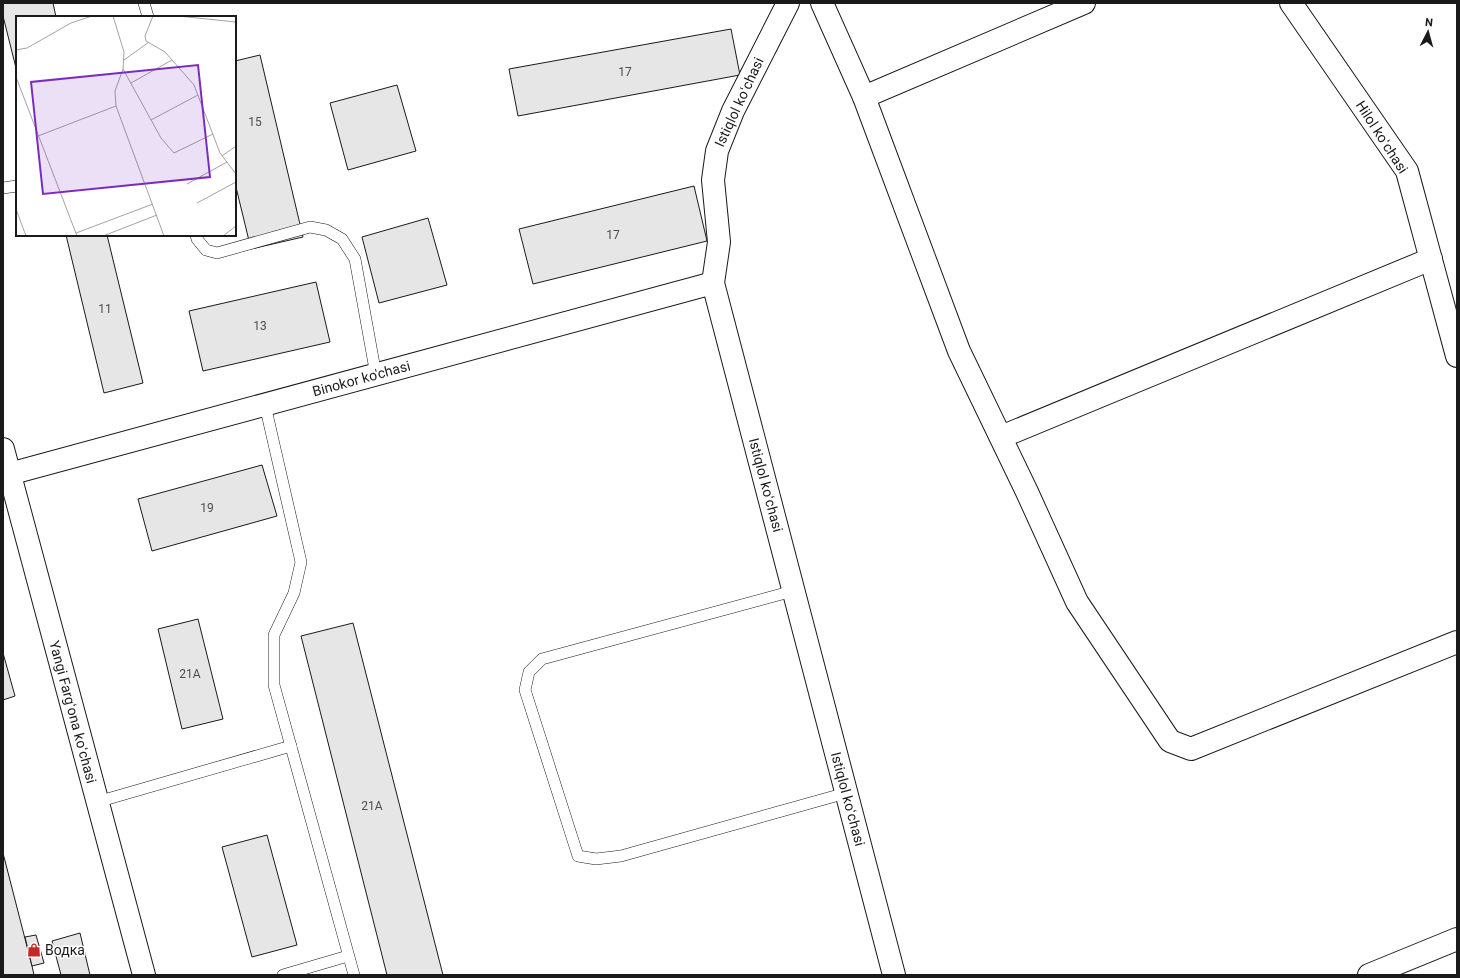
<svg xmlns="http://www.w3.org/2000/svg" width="1460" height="978" font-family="Roboto,sans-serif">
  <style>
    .building { fill: #e6e6e6; stroke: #1a1a1a }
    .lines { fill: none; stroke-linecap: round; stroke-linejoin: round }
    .service-casing { stroke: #1a1a1a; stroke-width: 12 }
    .minor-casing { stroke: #1a1a1a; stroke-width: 24 }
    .secondary-casing { stroke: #1a1a1a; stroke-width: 24 }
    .service { stroke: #fff; stroke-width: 11 }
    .minor { stroke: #fff; stroke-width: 22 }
    .secondary { stroke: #fff; stroke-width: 22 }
    .labels { text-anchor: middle; stroke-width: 3; stroke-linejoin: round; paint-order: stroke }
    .number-label { font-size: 12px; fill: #4d4d4d }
    .street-label { font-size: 14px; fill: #1a1a1a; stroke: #fff }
    .poi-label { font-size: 14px; fill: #1a1a1a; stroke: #fff; text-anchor: start }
    .inset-road { fill: none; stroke: #a3a3a3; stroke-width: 1 }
    .view { fill: #7b2cbf; fill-opacity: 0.15; stroke: #7b2cbf; stroke-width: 2 }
    .inset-edge { fill: none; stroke: #1a1a1a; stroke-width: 2 }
  </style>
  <rect width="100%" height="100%" fill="#fff"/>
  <g class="building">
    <polygon points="3,3 53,3 56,17 17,17 17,72 3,16"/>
    <polygon points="731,29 740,75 518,116 509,69"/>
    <polygon points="260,55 303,237 251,249 235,183 235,61"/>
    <polygon points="397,85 416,151 348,170 330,103"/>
    <polygon points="694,186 707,241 533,284 519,229"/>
    <polygon points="428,218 447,285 379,303 362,237"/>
    <polygon points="66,235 107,235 143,383 104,393"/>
    <polygon points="316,282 330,342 203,371 189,311"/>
    <polygon points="262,465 277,516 152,551 138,499"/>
    <polygon points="198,619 223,719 182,729 158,629"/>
    <polygon points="353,623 443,975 387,975 301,636"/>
    <polygon points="3,653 15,696 3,700"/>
    <polygon points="267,835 297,945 252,957 222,847"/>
    <polygon points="3,853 32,966 34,975 3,975"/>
    <polygon points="80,933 90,975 61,975 52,941"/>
    <polygon points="36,935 44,963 32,966 25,937"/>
  </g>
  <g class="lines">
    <g class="service-casing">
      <g id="service">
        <polyline points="144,3 148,17"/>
        <polyline points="3,188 17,186"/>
        <polyline points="196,235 197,239 206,250 217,253 310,227 326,230 342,239 355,259 376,375"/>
        <polyline points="265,405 301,562 294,593 274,635 274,685 354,975"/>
        <polyline points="793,591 542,659 529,672 525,690 578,856 596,859 621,856 846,793"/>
        <polyline points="97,802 291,746"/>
        <polyline points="283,975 348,956"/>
      </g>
    </g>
    <g class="minor-casing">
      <g id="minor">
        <polyline points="788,3 733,111 717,151 713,180 719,242 713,283 894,975"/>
        <polyline points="822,3 864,97 959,351 1027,492 1077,602 1170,741 1191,749 1457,642"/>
        <polyline points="1291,3 1407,171 1457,356"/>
        <polyline points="864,97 1084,3"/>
        <polyline points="1001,437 1431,259"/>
        <path id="s1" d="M9 474 713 283"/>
        <polyline points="1369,975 1457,939"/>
      </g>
    </g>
    <g class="secondary-casing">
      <polyline id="secondary" points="3,449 144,975"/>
    </g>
    <use href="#service" class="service"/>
    <use href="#minor" class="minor"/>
    <use href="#secondary" class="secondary"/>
  </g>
  <defs>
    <g id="shop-bare" transform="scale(1.08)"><path d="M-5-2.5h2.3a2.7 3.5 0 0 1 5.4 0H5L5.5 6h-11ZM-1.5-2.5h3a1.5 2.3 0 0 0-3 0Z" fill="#c62828" stroke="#fff" stroke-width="2.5" paint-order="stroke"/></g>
  </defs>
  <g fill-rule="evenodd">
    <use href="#shop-bare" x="34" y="950"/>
  </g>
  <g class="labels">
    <g class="number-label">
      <text x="625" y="76">17</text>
      <text x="255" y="126">15</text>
      <text x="613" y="239">17</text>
      <text x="105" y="313">11</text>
      <text x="260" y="330">13</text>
      <text x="207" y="512">19</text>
      <text x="190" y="678">21А</text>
      <text x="372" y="810">21А</text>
    </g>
    <g class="street-label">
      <text transform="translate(739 102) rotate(-65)" y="5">Istiqlol koʻchasi</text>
      <text transform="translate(1382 137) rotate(57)" y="5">Hilol koʻchasi</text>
      <text dy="5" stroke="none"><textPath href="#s1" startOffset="365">Binokor ko'chasi</textPath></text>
      <text transform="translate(766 485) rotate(75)" y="5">Istiqlol koʻchasi</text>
      <text transform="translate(73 712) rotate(75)" y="5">Yangi Fargʻona koʻchasi</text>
      <text transform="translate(848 799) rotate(75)" y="5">Istiqlol koʻchasi</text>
    </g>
    <g class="poi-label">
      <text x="45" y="955">Водка</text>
    </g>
  </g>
  <g transform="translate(16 16)">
    <rect width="220" height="220" fill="#fff"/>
    <path class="inset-road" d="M97 0 108 36 107 53 99 75 100 90 148 220M137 0 129 20 130 25 149 36 178 69 204 137 220 158M162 0 220 6M0 34 11 32 55 7 76 0M108 44 133 26M107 53 145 122 158 137 197 118M0 61 61 220M115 67 156 44M135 104 182 79M22 120 100 90M206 140 220 130M171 168 211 146M181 187 220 166M0 193 10 220M60 217 137 188M87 220 141 199M207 220 220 210"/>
    <path class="view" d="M182 49 194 161 27 178 15 66Z"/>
    <rect width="220" height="220" class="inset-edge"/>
  </g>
  <rect width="1460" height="978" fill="none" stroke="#1a1a1a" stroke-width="8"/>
  <g transform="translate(1428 32) rotate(6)" stroke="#ffffff" stroke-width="3" paint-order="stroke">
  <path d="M0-3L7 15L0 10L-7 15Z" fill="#1a1a1a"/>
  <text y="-6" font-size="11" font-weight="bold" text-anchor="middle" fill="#1a1a1a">N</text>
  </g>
</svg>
